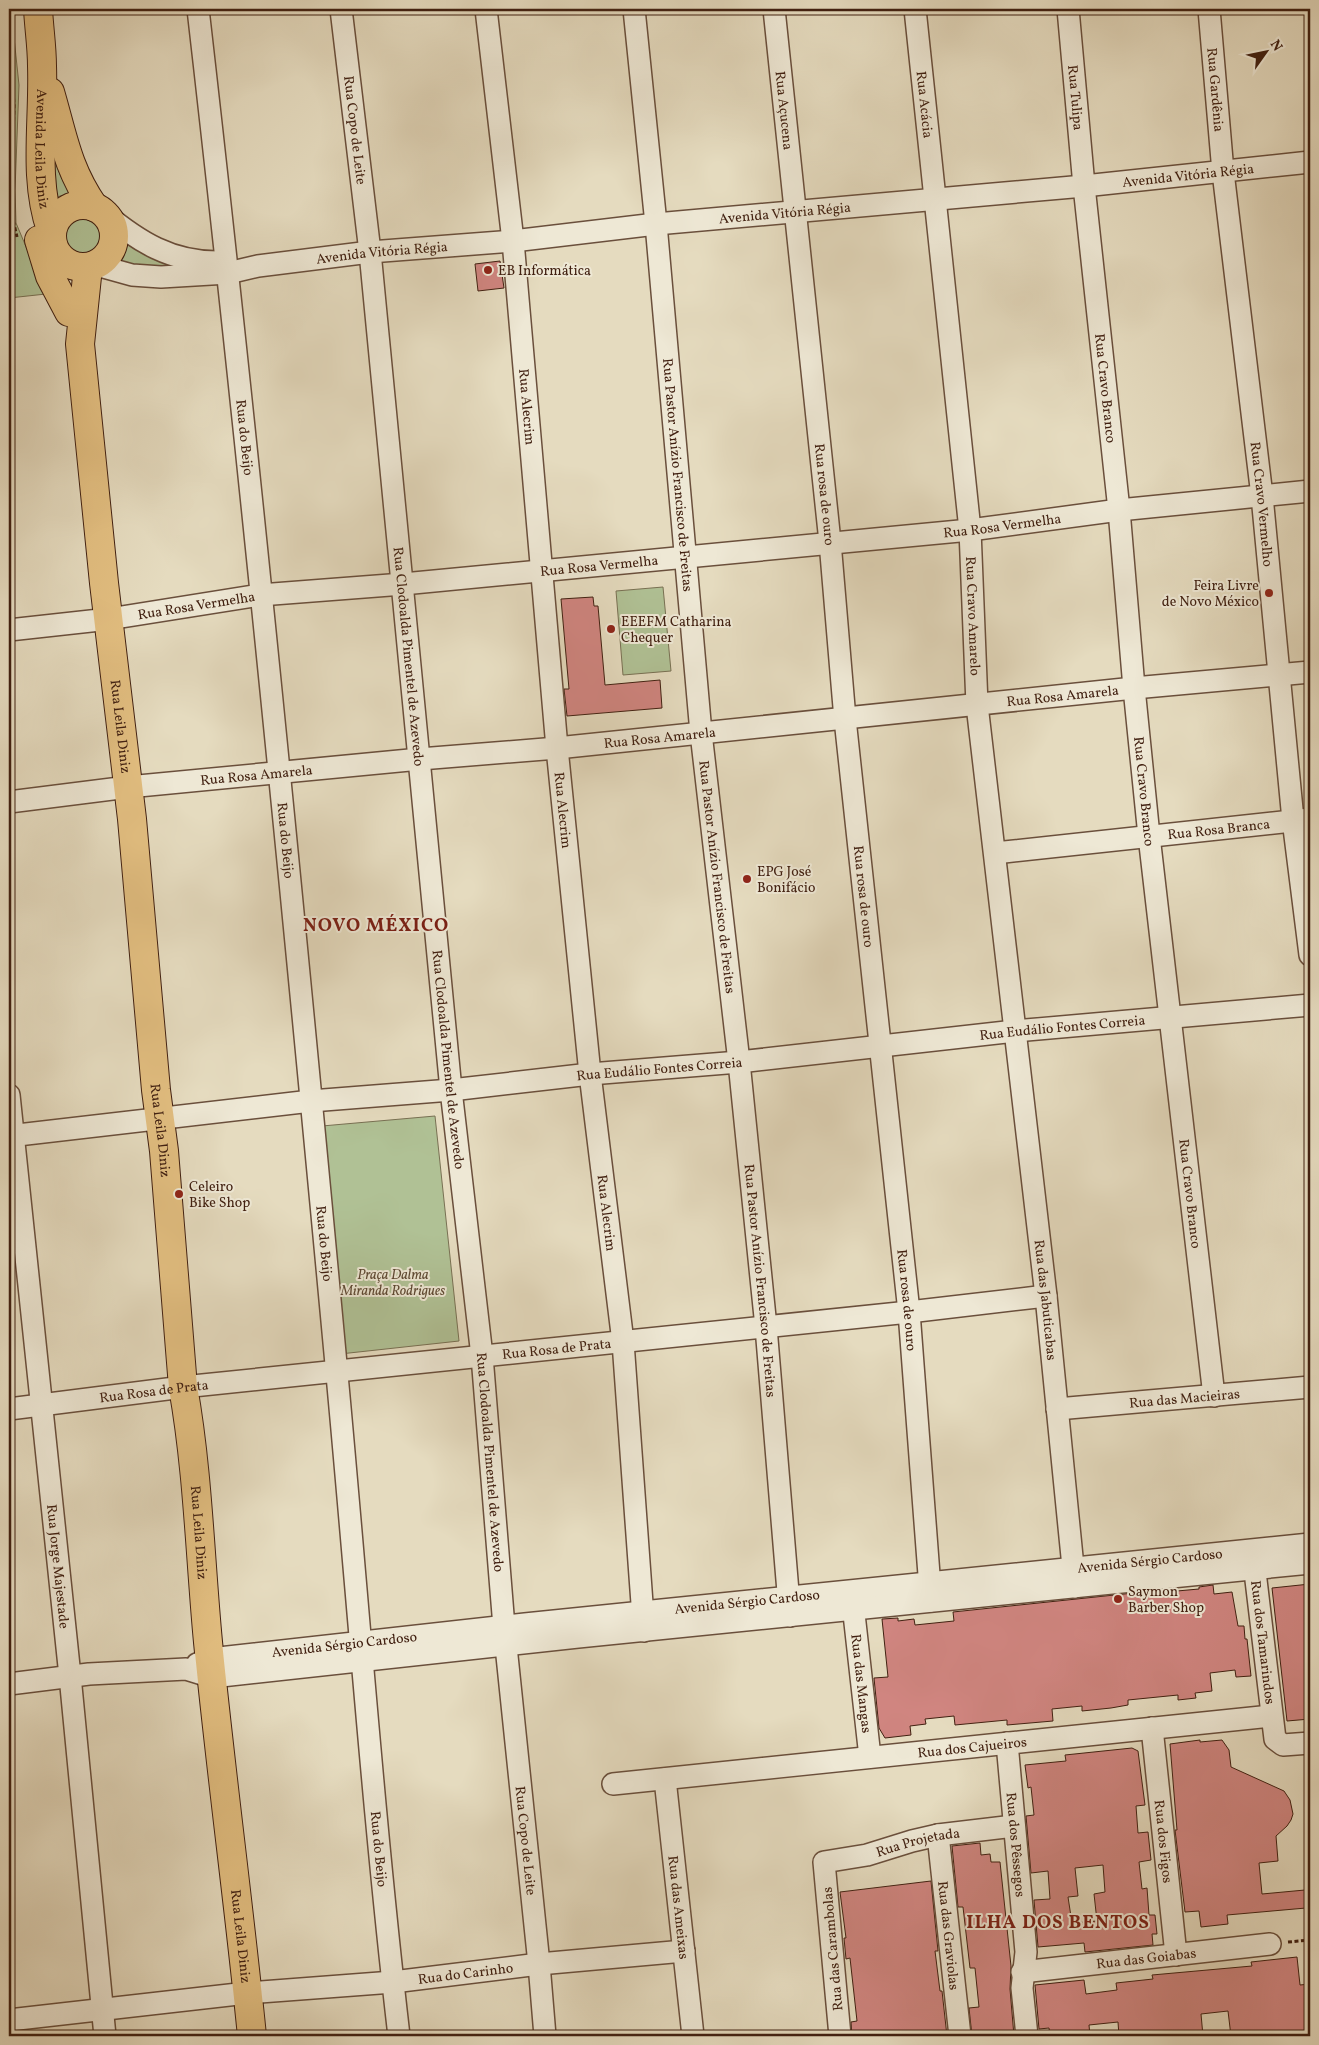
<svg xmlns="http://www.w3.org/2000/svg" width="1319" height="2045" font-family="Vollkorn,serif">
  <style>
    .green { fill: #b0c195; stroke: #787053 }
    .building { fill: #d08580; stroke: #412011; fill-rule: evenodd }
    .lines { fill: none; stroke-linecap: round; stroke-linejoin: round }
    .minor-casing { stroke: #6a4f3c; stroke-width: 24 }
    .major-casing { stroke: #412011; stroke-width: 30 }
    .path { stroke: #412011; stroke-width: 3; stroke-dasharray: 4 2.5; stroke-linecap: butt }
    .minor { stroke: #eee8d5; stroke-width: 21 }
    .major { stroke: #e2be80; stroke-width: 28 }
    .poi-dot { fill: #8f2418; stroke: #eee8d5; stroke-width: 2 }
    .labels { text-anchor: middle; stroke-width: 4; stroke-linejoin: round; paint-order: stroke }
    .street-label { font-size: 14px; fill: #412011; stroke: #eee8d5 }
    .poi-label { font-size: 14px; fill: #412011; stroke: #eee8d5; text-anchor: start }
    .park-label { font-size: 14px; font-style: italic; fill: #5d4832; stroke: #eee8d5 }
    .district-label { font-size: 19px; font-weight: bold; letter-spacing: 1px; fill: #7a1f14; stroke: #eee8d5 }
  </style>
  <rect width="100%" height="100%" fill="#e5dbbf"/>
  <filter id="stains"><feTurbulence type="fractalNoise" baseFrequency=".004" numOctaves="4"/><feColorMatrix values="0 0 0 0 .2 0 0 0 0 .09 0 0 0 0 .02 0 0 0 .5 -.17"/></filter>
  <radialGradient id="worn" r=".72"><stop offset=".6" stop-color="#630" stop-opacity="0"/><stop offset="1" stop-color="#630" stop-opacity=".3"/></radialGradient>
  <g class="green">
    <polygon points="9,9 11,9 19,85 15,190 16,223 46,294 9,298"/>
    <polygon points="50,149 61,177 72,194 60,196 48,202"/>
    <circle cx="81" cy="236" r="23"/>
    <polygon points="119,235 191,266 152,270 109,261 118,244"/>
    <polygon points="663,587 671,671 623,675 616,591"/>
    <polygon points="435,1116 459,1341 340,1354 322,1126"/>
  </g>
  <g class="building">
    <polygon points="500,261 504,288 478,291 475,264"/>
    <polygon points="593,597 594,606 598,606 605,685 660,680 662,708 567,716 564,689 569,689 561,599"/>
    <polygon points="1310,1584 1310,1719 1287,1721 1272,1588"/>
    <polygon points="1213,1585 1214,1594 1232,1592 1238,1626 1244,1626 1245,1639 1247,1639 1251,1676 1236,1677 1235,1670 1210,1673 1212,1691 1195,1693 1196,1698 1178,1700 1178,1695 1128,1700 1128,1705 1111,1708 1082,1711 1082,1706 1052,1709 1053,1721 1007,1725 1007,1720 955,1725 954,1716 925,1719 926,1724 910,1726 911,1735 885,1738 879,1728 874,1678 888,1677 882,1619 898,1618 898,1621 914,1619 915,1625 954,1621 953,1612 1143,1592 1144,1594 1199,1589 1199,1587"/>
    <polygon points="1200,1740 1200,1742 1222,1740 1229,1750 1231,1767 1284,1791 1290,1800 1293,1814 1291,1820 1287,1826 1276,1836 1278,1861 1259,1863 1262,1894 1305,1890 1306,1908 1227,1915 1228,1924 1201,1927 1199,1911 1185,1912 1175,1830 1177,1830 1170,1744"/>
    <path d="M1132 1748 1138 1751 1145 1805 1136 1806 1138 1833 1148 1832 1151 1860 1139 1862 1142 1889 1147 1888 1149 1915H1155L1157 1934H1152L1153 1945 1085 1952 1084 1943 1038 1947 1034 1900 1050 1899 1048 1871 1031 1873 1026 1816 1034 1815 1031 1787 1028 1788 1025 1765 1066 1761 1065 1755ZM1103 1865 1105 1892 1094 1894 1097 1921 1072 1923 1068 1897 1078 1896 1075 1868Z"/>
    <polygon points="980,1843 981,1855 990,1854 991,1862 1000,1862 1011,1966 1010,1989 1014,2036 972,2036 969,2008 979,2007 975,1968 970,1968 963,1907 958,1907 952,1846"/>
    <polygon points="931,1881 938,1951 935,1951 940,1991 942,1991 947,2036 852,2036 851,2022 857,2021 850,1958 846,1959 844,1938 846,1938 840,1892"/>
    <polygon points="1297,1957 1300,1985 1310,1984 1310,2030 1288,2032 1288,2036 1231,2036 1228,2011 1201,2014 1203,2036 1119,2036 1118,2022 1089,2025 1090,2036 1050,2036 1049,2028 1039,2029 1035,1985 1084,1980 1086,1994 1117,1990 1116,1983 1153,1979 1152,1975 1252,1966 1251,1962"/>
  </g>
  <g class="lines">
    <g class="minor-casing">
      <g id="minor">
        <path id="s1" d="M198 9C250 460 294 912 336 1364 357 1588 373 1813 399 2036"/>
        <path id="s2" d="M341 9 370 252 451 1090 482 1356 504 1627 539 1964 545 2036"/>
        <path id="s3" d="M486 9 513 241 557 748 590 1074 623 1342 644 1631"/>
        <path id="s4" d="M634 9 656 224 701 733 739 1062 766 1327 790 1616"/>
        <path id="s5" d="M774 9 830 542 845 719 909 1312 931 1601"/>
        <path id="s6" d="M915 9 970 530 977 705 1046 1296 1075 1587"/>
        <path id="s7" d="M1068 9 1084 186 1119 510 1134 688 1149 836 1214 1396"/>
        <path id="s8" d="M1209 9 1223 172 1262 496 1293 820 1310 955"/>
        <path d="M104 213C139 242 171 262 218 262"/>
        <path id="s9" d="M96 265 132 275 161 277 228 273 258 266 370 252 513 241 656 224 1084 186 1310 162"/>
        <path id="s10" d="M9 630 109 619 260 595 403 584 970 530 1119 510 1310 491"/>
        <path id="s11" d="M9 802 128 787 420 759 557 748 1134 688 1310 672"/>
        <path id="s12" d="M995 853 1310 819"/>
        <path id="s13" d="M9 1095 70 1676 105 2036"/>
        <path id="s14" d="M9 1136 311 1101 451 1090 590 1074 739 1062 1015 1031 1310 1005"/>
        <path id="s15" d="M9 1409 183 1387 909 1312 1046 1296"/>
        <path id="s16" d="M1057 1409 1310 1387"/>
        <path id="s17" d="M1253 1555 1275 1739 1283 1745 1310 1743"/>
        <path id="s18" d="M852 1596 870 1757"/>
        <path id="s19" d="M197 1664 210 1659 525 1624 1310 1544"/>
        <polyline points="9,1684 89,1674 186,1669 212,1677 578,1637 1310,1563"/>
        <path id="s20" d="M1152 1728 1176 1955"/>
        <path id="s21" d="M1007 1743 1026 1952 1022 1988 1027 2036"/>
        <path id="s22" d="M665 1779 693 2036"/>
        <path id="s23" d="M613 1784 1271 1716"/>
        <path id="s24" d="M938 1835 960 2036"/>
        <path id="s25" d="M1022 1972 1270 1944"/>
        <path id="s26" d="M9 2020 247 1993 393 1982 539 1964 684 1951"/>
        <path id="s27" d="M840 2036 824 1862 867 1855 912 1841 938 1835 1014 1826"/>
      </g>
    </g>
    <g class="major-casing">
      <g id="major">
        <path id="s28" d="M38 9C39 28 42 47 42 66 44 121 33 178 51 230"/>
        <path d="M50 92C63 136 67 168 94 207"/>
        <circle cx="83" cy="236" r="31"/>
        <polyline points="39,240 50,276 69,312"/>
        <path id="s29" d="M88 267 80 344 104 583 132 819 156 1090 164 1151 183 1387C198 1471 200 1557 208 1642 221 1774 239 1905 252 2036"/>
      </g>
    </g>
    <g class="path">
      <polyline points="9,33 14,105 11,211 17,237"/>
      <polyline points="1288,1942 1310,1940"/>
    </g>
    <use href="#minor" class="minor"/>
    <use href="#major" class="major"/>
  </g>
  <g class="poi-dot">
    <circle cx="488" cy="270" r="5"/>
    <circle cx="1269" cy="593" r="5"/>
    <circle cx="611" cy="629" r="5"/>
    <circle cx="747" cy="879" r="5"/>
    <circle cx="179" cy="1194" r="5"/>
    <circle cx="1118" cy="1599" r="5"/>
  </g>
  <g class="labels">
    <g class="street-label">
      <text dy="5" stroke="none"><textPath href="#s8" startOffset="81">Rua Gardênia</textPath></text>
      <text dy="5" stroke="none"><textPath href="#s7" startOffset="89">Rua Tulipa</textPath></text>
      <text dy="5" stroke="none"><textPath href="#s6" startOffset="96">Rua Acácia</textPath></text>
      <text dy="5" stroke="none"><textPath href="#s5" startOffset="102">Rua Açucena</textPath></text>
      <text dy="5" stroke="none"><textPath href="#s2" startOffset="122">Rua Copo de Leite</textPath></text>
      <text dy="5" stroke="none"><textPath href="#s28" startOffset="140">Avenida Leila Diniz</textPath></text>
      <text dy="5" stroke="none"><textPath href="#s9" startOffset="1099">Avenida Vitória Régia</textPath></text>
      <text dy="5" stroke="none"><textPath href="#s9" startOffset="694">Avenida Vitória Régia</textPath></text>
      <text dy="5" stroke="none"><textPath href="#s9" startOffset="289">Avenida Vitória Régia</textPath></text>
      <text dy="5" stroke="none"><textPath href="#s7" startOffset="381">Rua Cravo Branco</textPath></text>
      <text dy="5" stroke="none"><textPath href="#s3" startOffset="400">Rua Alecrim</textPath></text>
      <text dy="5" stroke="none"><textPath href="#s1" startOffset="431">Rua do Beijo</textPath></text>
      <text dy="5" stroke="none"><textPath href="#s4" startOffset="468">Rua Pastor Anízio Francisco de Freitas</textPath></text>
      <text dy="5" stroke="none"><textPath href="#s5" startOffset="488">Rua rosa de ouro</textPath></text>
      <text dy="5" stroke="none"><textPath href="#s8" startOffset="498">Rua Cravo Vermelho</textPath></text>
      <text dy="5" stroke="none"><textPath href="#s10" startOffset="999">Rua Rosa Vermelha</textPath></text>
      <text dy="5" stroke="none"><textPath href="#s10" startOffset="594">Rua Rosa Vermelha</textPath></text>
      <text dy="5" stroke="none"><textPath href="#s10" startOffset="189">Rua Rosa Vermelha</textPath></text>
      <text dy="5" stroke="none"><textPath href="#s6" startOffset="610">Rua Cravo Amarelo</textPath></text>
      <text dy="5" stroke="none"><textPath href="#s2" startOffset="651">Rua Clodoalda Pimentel de Azevedo</textPath></text>
      <text dy="5" stroke="none"><textPath href="#s11" startOffset="1059">Rua Rosa Amarela</textPath></text>
      <text dy="5" stroke="none"><textPath href="#s29" startOffset="462">Rua Leila Diniz</textPath></text>
      <text dy="5" stroke="none"><textPath href="#s11" startOffset="654">Rua Rosa Amarela</textPath></text>
      <text dy="5" stroke="none"><textPath href="#s11" startOffset="249">Rua Rosa Amarela</textPath></text>
      <text dy="5" stroke="none"><textPath href="#s7" startOffset="786">Rua Cravo Branco</textPath></text>
      <text dy="5" stroke="none"><textPath href="#s3" startOffset="805">Rua Alecrim</textPath></text>
      <text dy="5" stroke="none"><textPath href="#s12" startOffset="225">Rua Rosa Branca</textPath></text>
      <text dy="5" stroke="none"><textPath href="#s1" startOffset="836">Rua do Beijo</textPath></text>
      <text dy="5" stroke="none"><textPath href="#s4" startOffset="872">Rua Pastor Anízio Francisco de Freitas</textPath></text>
      <text dy="5" stroke="none"><textPath href="#s5" startOffset="892">Rua rosa de ouro</textPath></text>
      <text dy="5" stroke="none"><textPath href="#s14" startOffset="1059">Rua Eudálio Fontes Correia</textPath></text>
      <text dy="5" stroke="none"><textPath href="#s2" startOffset="1056">Rua Clodoalda Pimentel de Azevedo</textPath></text>
      <text dy="5" stroke="none"><textPath href="#s14" startOffset="654">Rua Eudálio Fontes Correia</textPath></text>
      <text dy="5" stroke="none"><textPath href="#s29" startOffset="868">Rua Leila Diniz</textPath></text>
      <text dy="5" stroke="none"><textPath href="#s7" startOffset="1191">Rua Cravo Branco</textPath></text>
      <text dy="5" stroke="none"><textPath href="#s3" startOffset="1210">Rua Alecrim</textPath></text>
      <text dy="5" stroke="none"><textPath href="#s1" startOffset="1241">Rua do Beijo</textPath></text>
      <text dy="5" stroke="none"><textPath href="#s4" startOffset="1278">Rua Pastor Anízio Francisco de Freitas</textPath></text>
      <text dy="5" stroke="none"><textPath href="#s5" startOffset="1298">Rua rosa de ouro</textPath></text>
      <text dy="5" stroke="none"><textPath href="#s6" startOffset="1298">Rua das Jabuticabas</textPath></text>
      <text dy="5" stroke="none"><textPath href="#s15" startOffset="551">Rua Rosa de Prata</textPath></text>
      <text dy="5" stroke="none"><textPath href="#s15" startOffset="146">Rua Rosa de Prata</textPath></text>
      <text dy="5" stroke="none"><textPath href="#s16" startOffset="128">Rua das Macieiras</textPath></text>
      <text dy="5" stroke="none"><textPath href="#s2" startOffset="1461">Rua Clodoalda Pimentel de Azevedo</textPath></text>
      <text dy="5" stroke="none"><textPath href="#s29" startOffset="1272">Rua Leila Diniz</textPath></text>
      <text dy="5" stroke="none"><textPath href="#s19" startOffset="959">Avenida Sérgio Cardoso</textPath></text>
      <text dy="5" stroke="none"><textPath href="#s13" startOffset="474">Rua Jorge Majestade</textPath></text>
      <text dy="5" stroke="none"><textPath href="#s19" startOffset="554">Avenida Sérgio Cardoso</textPath></text>
      <text dy="5" stroke="none"><textPath href="#s17" startOffset="88">Rua dos Tamarindos</textPath></text>
      <text dy="5" stroke="none"><textPath href="#s19" startOffset="149">Avenida Sérgio Cardoso</textPath></text>
      <text dy="5" stroke="none"><textPath href="#s18" startOffset="88">Rua das Mangas</textPath></text>
      <text dy="5" stroke="none"><textPath href="#s23" startOffset="361">Rua dos Cajueiros</textPath></text>
      <text dy="5" stroke="none"><textPath href="#s2" startOffset="1841">Rua Copo de Leite</textPath></text>
      <text dy="5" stroke="none"><textPath href="#s20" startOffset="114">Rua dos Figos</textPath></text>
      <text dy="5" stroke="none"><textPath href="#s27" startOffset="271">Rua Projetada</textPath></text>
      <text dy="5" stroke="none"><textPath href="#s21" startOffset="102">Rua dos Pêssegos</textPath></text>
      <text dy="5" stroke="none"><textPath href="#s1" startOffset="1849">Rua do Beijo</textPath></text>
      <text dy="5" stroke="none"><textPath href="#s22" startOffset="129">Rua das Ameixas</textPath></text>
      <text dy="5" stroke="none"><textPath href="#s29" startOffset="1678">Rua Leila Diniz</textPath></text>
      <text dy="5" stroke="none"><textPath href="#s24" startOffset="101">Rua das Graviolas</textPath></text>
      <text transform="translate(832 1949) rotate(-95)" y="5">Rua das Carambolas</text>
      <text dy="5" stroke="none"><textPath href="#s25" startOffset="125">Rua das Goiabas</textPath></text>
      <text dy="5" stroke="none"><textPath href="#s26" startOffset="459">Rua do Carinho</textPath></text>
    </g>
    <g class="poi-label">
      <text x="498" y="275">EB Informática</text>
      <text x="1259" y="590" text-anchor="end">Feira Livre<tspan x="1259" dy="16">de Novo México</tspan></text>
      <text x="621" y="626">EEEFM Catharina<tspan x="621" dy="16">Chequer</tspan></text>
      <text x="757" y="876">EPG José<tspan x="757" dy="16">Bonifácio</tspan></text>
      <text x="189" y="1191">Celeiro<tspan x="189" dy="16">Bike Shop</tspan></text>
      <text x="1128" y="1596">Saymon<tspan x="1128" dy="16">Barber Shop</tspan></text>
    </g>
    <g class="park-label">
      <text x="393" y="1279">Praça Dalma<tspan x="393" dy="16">Miranda Rodrigues</tspan></text>
    </g>
    <g class="district-label">
      <text x="376" y="931">NOVO MÉXICO</text>
      <text x="1058" y="1928">ILHA DOS BENTOS</text>
    </g>
  </g>
  <rect width="1319" height="2045" fill="none" stroke="#e5dbbf" stroke-width="30"/>
  <rect x="10" y="10" width="1299" height="2025" fill="none" stroke="#412011" stroke-width="2.5"/>
  <rect x="15" y="15" width="1289" height="2015" fill="none" stroke="#412011"/>
  <g transform="translate(1266 52) rotate(57)" stroke="#eee8d5" stroke-width="4" paint-order="stroke">
  <path d="M0-4L9 19L0 12L-9 19Z" fill="#412011"/>
  <text y="-8" font-size="14" font-weight="bold" text-anchor="middle" fill="#412011">N</text>
  </g>
  <rect width="100%" height="100%" filter="url(#stains)"/>
  <rect width="100%" height="100%" fill="url(#worn)"/>
</svg>
